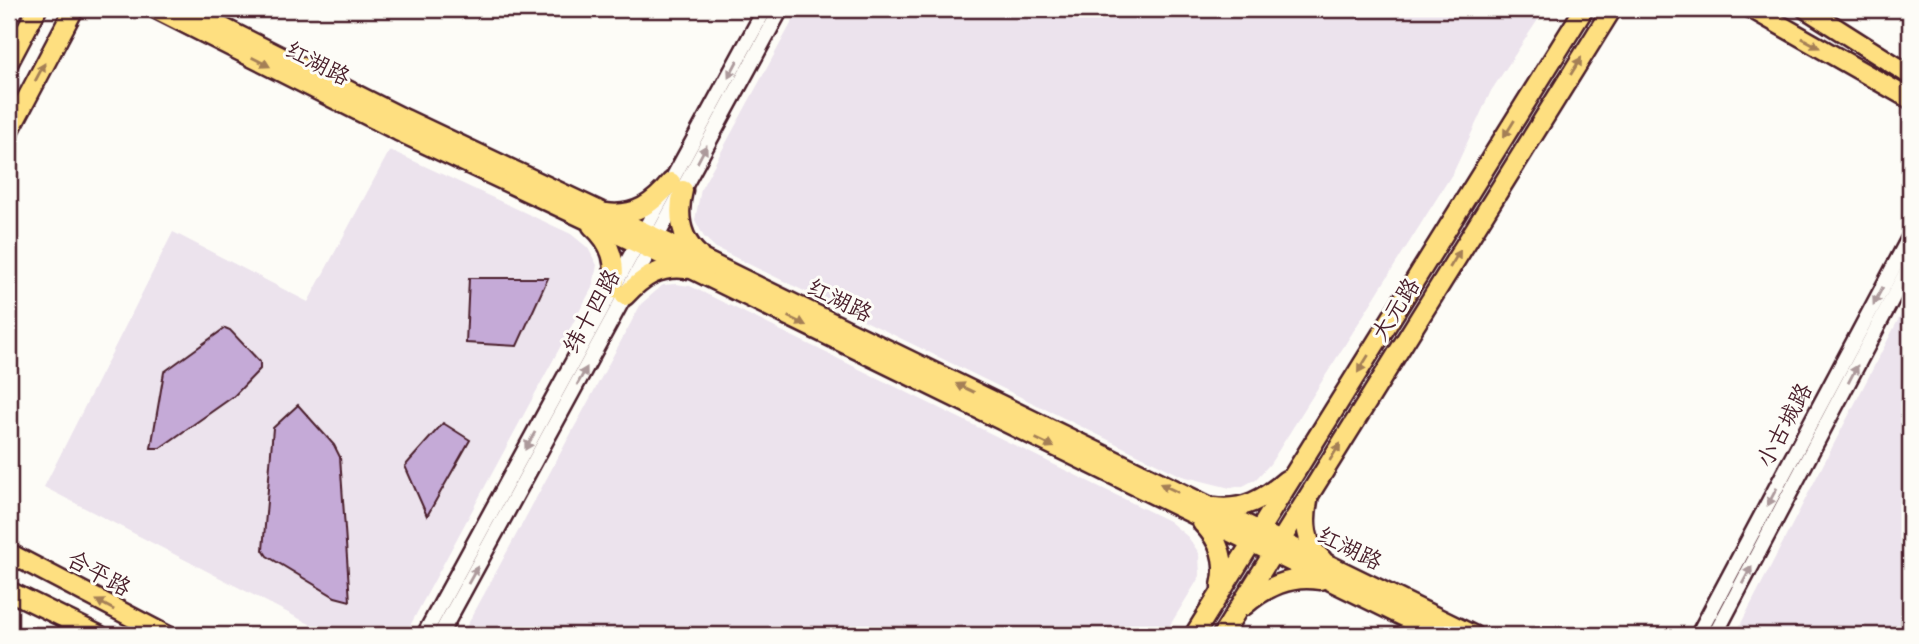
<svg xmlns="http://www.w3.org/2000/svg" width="1919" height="644" font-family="Dekko,'LXGW WenKai TC',sans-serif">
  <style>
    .built { fill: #ece3ed }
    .building { fill: #c5aad7; stroke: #4a1f2b; stroke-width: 2 }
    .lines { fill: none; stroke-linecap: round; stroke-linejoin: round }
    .minor-casing { stroke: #4a1f2b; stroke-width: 19 }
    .major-casing { stroke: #4a1f2b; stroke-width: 23 }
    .minor { stroke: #fdfcf7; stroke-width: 14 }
    .major { stroke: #fedf80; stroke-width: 18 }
    .oneway { fill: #a47f56 }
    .oneway2 { fill: #ac999b }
    .labels { text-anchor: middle; stroke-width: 6; stroke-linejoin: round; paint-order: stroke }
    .street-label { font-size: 23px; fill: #4a1f2b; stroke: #fdfcf7 }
  </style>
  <rect width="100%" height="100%" fill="#fdfcf7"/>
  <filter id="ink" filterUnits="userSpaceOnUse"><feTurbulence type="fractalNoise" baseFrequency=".0143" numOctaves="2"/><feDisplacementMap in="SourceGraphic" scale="14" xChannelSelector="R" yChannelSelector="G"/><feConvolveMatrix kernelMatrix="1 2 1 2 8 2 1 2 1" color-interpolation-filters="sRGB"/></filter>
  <g filter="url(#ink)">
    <g class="built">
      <polygon points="799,9 1545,9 1491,91 1454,171 1270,464 1256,479 1243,486 1230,488 1182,476 716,248 704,237 695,220 701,189"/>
      <polygon points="390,150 571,234 588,248 597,265 593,286 405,635 331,635 44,487 173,232 308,302"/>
      <polygon points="676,284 690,286 1169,521 1188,537 1199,553 1200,576 1164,635 462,635 641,304 663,285"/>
      <polygon points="1910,297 1910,635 1735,635"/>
    </g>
    <g class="building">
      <polygon points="469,278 548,278 517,346 466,343"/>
      <polygon points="225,328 230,330 260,362 260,369 234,396 160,448 151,448 164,372"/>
      <polygon points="298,405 334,445 340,457 350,601 335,597 267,556 263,550 273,428"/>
      <polygon points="443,423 470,440 427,516 405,466"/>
    </g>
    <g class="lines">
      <g class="minor-casing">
        <g id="minor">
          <polyline points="424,635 765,9"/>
          <polyline points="440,635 781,9"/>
          <polyline points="1698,635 1910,236"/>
          <polyline points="1715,635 1910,265"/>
        </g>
      </g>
      <g class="major-casing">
        <g id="major">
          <polyline points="156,9 398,131 696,271 1441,635"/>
          <polyline points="186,9 405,119 710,263 1473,635"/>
          <polyline points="1752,9 1910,99"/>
          <polyline points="1806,9 1910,75"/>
          <polyline points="9,62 37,9"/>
          <polyline points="9,132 74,9"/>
          <path d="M683 190C677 214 680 238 699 255"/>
          <path d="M606 213C635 217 654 203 671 182"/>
          <path d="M592 226C613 245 616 263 613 289"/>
          <path d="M625 296C643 277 659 266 686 269"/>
          <path d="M1308 501C1304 521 1305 545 1322 559"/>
          <path d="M1214 507C1243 511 1264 499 1286 480"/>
          <path d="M1202 523C1220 541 1227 561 1221 586"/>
          <polyline points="9,553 166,635"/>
          <polyline points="9,591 99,635"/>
          <path d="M1244 606C1266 587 1290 575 1320 580"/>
          <polyline points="1194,635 1584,9"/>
          <polyline points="1222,635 1612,9"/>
        </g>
      </g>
      <use href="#minor" class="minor"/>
      <use href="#major" class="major"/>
    </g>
    <defs><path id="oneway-solid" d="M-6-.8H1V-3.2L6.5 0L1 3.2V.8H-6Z" transform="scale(1.75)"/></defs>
    <g class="oneway">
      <use href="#oneway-solid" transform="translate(1811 43) rotate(29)"/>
      <use href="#oneway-solid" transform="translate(261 62) rotate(27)"/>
      <use href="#oneway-solid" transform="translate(1576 66) rotate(-58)"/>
      <use href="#oneway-solid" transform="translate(40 72) rotate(-62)"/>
      <use href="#oneway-solid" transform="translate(1509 129) rotate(122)"/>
      <use href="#oneway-solid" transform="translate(1455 259) rotate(-58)"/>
      <use href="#oneway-solid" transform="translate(797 321) rotate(26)"/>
      <use href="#oneway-solid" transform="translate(1363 364) rotate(122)"/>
      <use href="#oneway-solid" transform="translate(965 388) rotate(-154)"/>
      <use href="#oneway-solid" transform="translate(1045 443) rotate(26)"/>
      <use href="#oneway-solid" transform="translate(1335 452) rotate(-58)"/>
      <use href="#oneway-solid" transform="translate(1169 488) rotate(-154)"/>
      <use href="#oneway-solid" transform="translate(105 605) rotate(-151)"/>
    </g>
    <g class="oneway2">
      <use href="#oneway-solid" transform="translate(733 69) rotate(118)"/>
      <use href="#oneway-solid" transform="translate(702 154) rotate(-62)"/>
      <use href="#oneway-solid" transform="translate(1878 296) rotate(118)"/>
      <use href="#oneway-solid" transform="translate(1853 374) rotate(-62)"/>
      <use href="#oneway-solid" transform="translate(582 376) rotate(-61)"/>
      <use href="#oneway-solid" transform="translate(530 441) rotate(119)"/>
      <use href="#oneway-solid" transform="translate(1772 497) rotate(118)"/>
      <use href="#oneway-solid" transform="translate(473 575) rotate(-61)"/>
      <use href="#oneway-solid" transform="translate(1747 575) rotate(-62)"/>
    </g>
  </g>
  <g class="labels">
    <g class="street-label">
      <text transform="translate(318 63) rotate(27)" y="8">红湖路</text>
      <text transform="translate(840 300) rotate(26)" y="8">红湖路</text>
      <text transform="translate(1395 309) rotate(-58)" y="8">大元路</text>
      <text transform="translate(591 311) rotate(-61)" y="8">纬十四路</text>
      <text transform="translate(1784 425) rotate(-62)" y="8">小古城路</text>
      <text transform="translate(1350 548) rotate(26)" y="8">红湖路</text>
      <text transform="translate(99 573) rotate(29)" y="8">合平路</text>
    </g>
  </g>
  <rect width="1919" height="644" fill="none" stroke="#fdfcf7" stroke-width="35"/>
  <rect x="18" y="18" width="1884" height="609" fill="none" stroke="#4a1f2b" stroke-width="2.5" filter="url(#ink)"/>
</svg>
